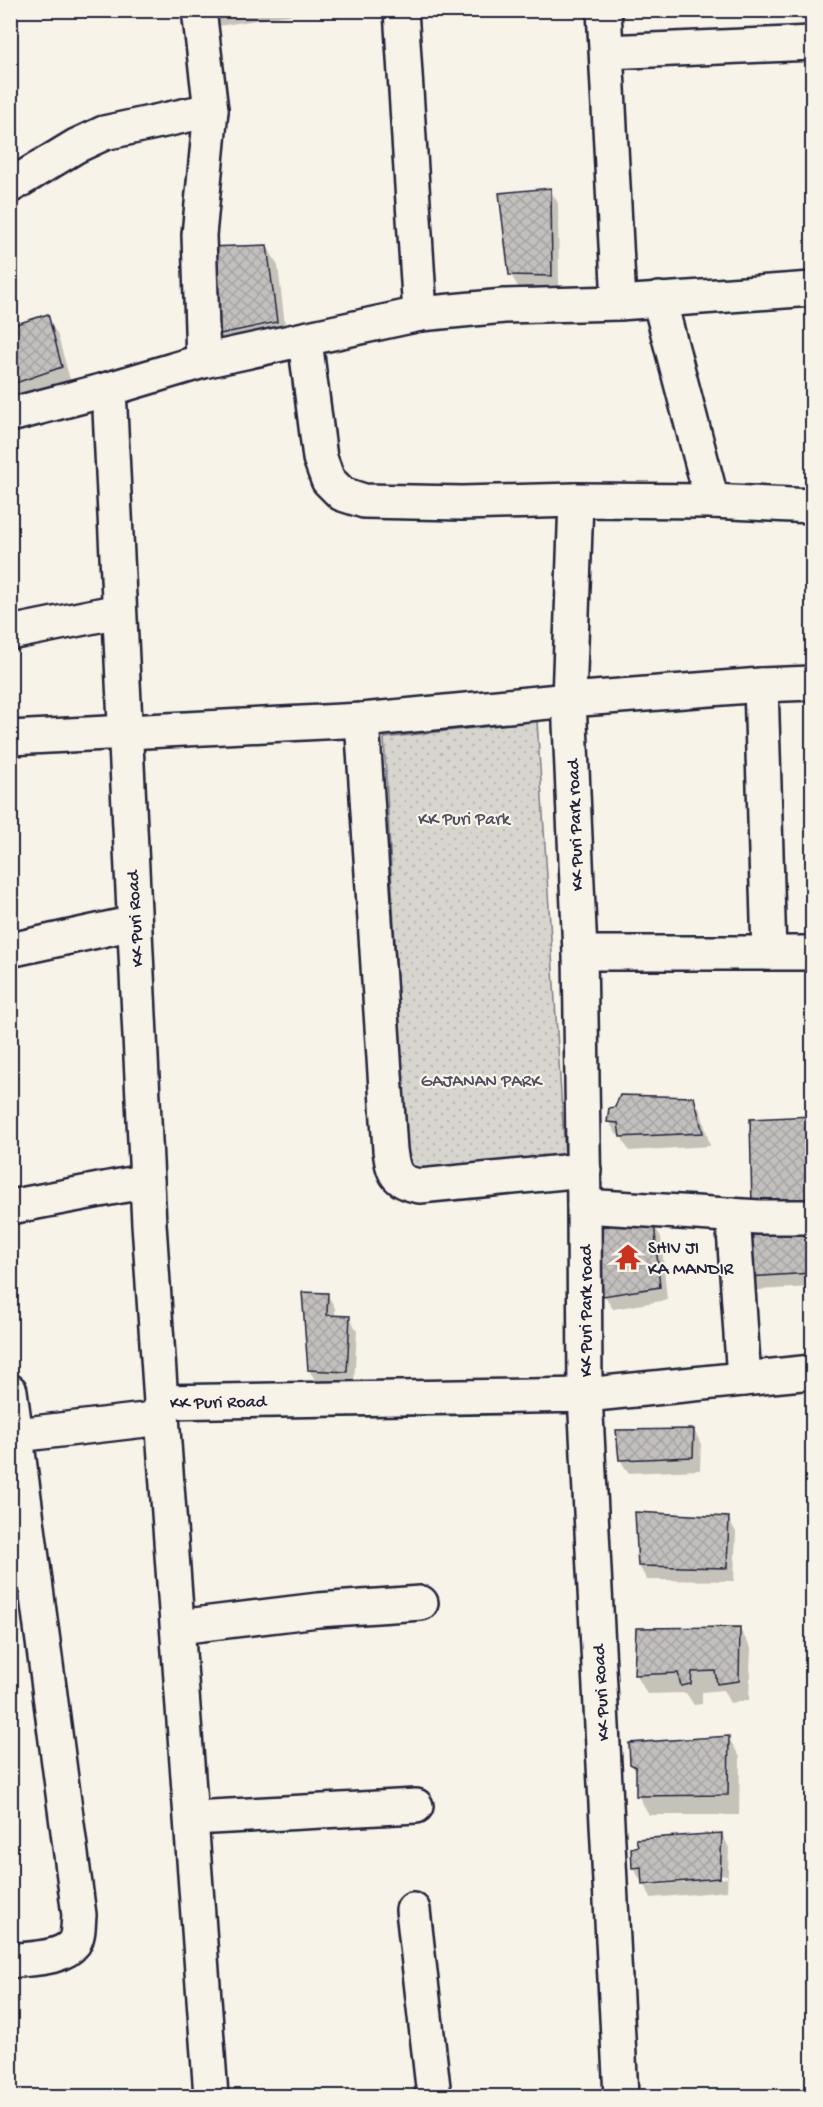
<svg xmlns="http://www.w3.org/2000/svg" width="823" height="2107" font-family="'Gochi Hand',sans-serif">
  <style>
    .park { fill: url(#park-dots); stroke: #7d7c85; stroke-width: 1.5 }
    .shadow { fill: #0003; fill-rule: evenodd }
    .building { fill: url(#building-cross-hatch); stroke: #22223b; stroke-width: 1.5 }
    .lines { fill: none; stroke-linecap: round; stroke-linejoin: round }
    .minor-casing { stroke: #22223b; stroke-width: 38 }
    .minor { stroke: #f7f3e8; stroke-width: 33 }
    .labels { text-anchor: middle; stroke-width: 4.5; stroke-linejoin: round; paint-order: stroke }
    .park-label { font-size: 18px; fill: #504f60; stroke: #f7f3e8 }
    .street-label { font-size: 18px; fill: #22223b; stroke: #f7f3e8 }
    .poi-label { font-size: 18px; fill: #22223b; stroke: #f7f3e8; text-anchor: start }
  </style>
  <defs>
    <pattern id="park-dots" width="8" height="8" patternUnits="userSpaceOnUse" patternTransform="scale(1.5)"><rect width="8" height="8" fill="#d8d5cf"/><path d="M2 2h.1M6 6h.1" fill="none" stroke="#b9b7b3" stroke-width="1.8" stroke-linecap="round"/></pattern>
    <pattern id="building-cross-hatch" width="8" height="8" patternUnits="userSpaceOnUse" patternTransform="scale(1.5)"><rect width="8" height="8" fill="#c2bfbd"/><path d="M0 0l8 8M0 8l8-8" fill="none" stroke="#a6a4a3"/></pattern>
  </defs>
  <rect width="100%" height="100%" fill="#f7f3e8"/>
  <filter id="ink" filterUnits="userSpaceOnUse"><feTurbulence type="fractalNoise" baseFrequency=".0167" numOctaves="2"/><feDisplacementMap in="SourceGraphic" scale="12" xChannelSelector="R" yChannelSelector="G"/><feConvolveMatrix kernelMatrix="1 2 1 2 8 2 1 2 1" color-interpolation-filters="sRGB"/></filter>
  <g filter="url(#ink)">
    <polygon class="park" points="537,721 566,1172 407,1168 384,738"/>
    <g class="shadow">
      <polygon points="204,10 295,10 296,14 212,27"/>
      <polygon points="550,190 558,203 559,289 519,288 511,275"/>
      <polygon points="267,246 278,266 287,342 228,354 217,335"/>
      <polygon points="47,316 58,336 72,387 10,408 10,327"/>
      <polygon points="693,1098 701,1112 710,1146 629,1151 621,1136 617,1135 609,1122"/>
      <polygon points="812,1118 812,1287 758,1290 750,1276 778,1229 751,1121"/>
      <polygon points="653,1224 661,1237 667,1300 613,1309 605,1296"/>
      <polygon points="327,1294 335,1308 335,1317 350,1318 357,1331 354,1385 317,1383 309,1370"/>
      <polygon points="694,1430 701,1444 700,1470 628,1473 620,1459"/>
      <polygon points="728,1518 736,1532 734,1581 647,1580 639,1566"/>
      <polygon points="739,1628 751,1648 749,1700 730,1703 723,1690 702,1692 702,1704 694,1705 686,1693 647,1694 636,1674"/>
      <polygon points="728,1737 740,1757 739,1815 649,1815 638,1795 638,1775 631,1764"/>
      <path d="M722 1834 729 1848 727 1891 651 1898 643 1880 641 1881 633 1867ZM727 1875V1878L648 1886V1883Z"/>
    </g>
    <g class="building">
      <polygon points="551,188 552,276 509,275 499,193"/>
      <polygon points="267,245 277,322 215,335 205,247"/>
      <polygon points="48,314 62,367 10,385 10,326"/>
      <polygon points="620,1095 694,1097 703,1133 620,1137 618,1123 607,1122 609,1108 615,1107"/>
      <polygon points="812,1116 812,1207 752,1207 750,1119"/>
      <polygon points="654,1222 660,1287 603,1296 597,1227"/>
      <polygon points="812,1226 812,1273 749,1277 745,1230"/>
      <polygon points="302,1292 328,1293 327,1315 350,1316 347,1372 308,1370"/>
      <polygon points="694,1429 693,1457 619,1460 616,1430"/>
      <polygon points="635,1512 729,1517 727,1568 638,1566"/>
      <polygon points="740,1627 739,1681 717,1684 715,1671 692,1672 691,1684 681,1686 678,1673 634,1675 636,1628"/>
      <polygon points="729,1736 728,1795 636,1796 636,1767 630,1764 629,1743"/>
      <polygon points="722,1833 720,1878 642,1885 641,1867 632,1868 631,1848 638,1846 636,1839"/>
    </g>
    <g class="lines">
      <g class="minor-casing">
        <g id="minor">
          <polyline points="199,10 211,110 199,235 203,361"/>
          <polyline points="401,10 420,314"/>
          <polyline points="604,10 619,303"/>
          <polyline points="607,52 812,43"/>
          <polyline points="10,186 76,146 104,133 211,110"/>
          <polyline points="659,299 712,501"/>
          <polyline points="305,340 320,458 328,480 342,494 364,501 462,503 576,500 712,501 812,506"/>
          <polyline points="109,389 149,1224 161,1402 585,1395 621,2096"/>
          <polyline points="10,415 109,389 203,361 420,314 504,306 619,303 812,289"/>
          <polyline points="576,500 569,700 761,685 812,683"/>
          <polyline points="10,633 119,611"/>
          <polyline points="761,685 769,953"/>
          <path d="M362 720 390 1150C393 1173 396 1182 420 1186L584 1170"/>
          <polyline points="10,738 362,720 569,700 580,953 584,1206 585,1395 812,1372"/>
          <polyline points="10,950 134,923"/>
          <polyline points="580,953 812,953"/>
          <polyline points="584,1206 759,1217 812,1217"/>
          <polyline points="10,1207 147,1181"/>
          <polyline points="733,1215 744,1379"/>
          <path d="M10 1391 79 1915C78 1924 79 1935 74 1943 61 1960 29 1958 10 1961"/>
          <polyline points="161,1402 211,2096"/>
          <polyline points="17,1435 162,1418"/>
          <polyline points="178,1627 318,1610 421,1603"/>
          <polyline points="192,1818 416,1806"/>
          <polyline points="413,1910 434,2096"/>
        </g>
      </g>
      <use href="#minor" class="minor"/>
    </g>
  </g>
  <defs>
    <g id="temple-bare" transform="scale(2.07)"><path d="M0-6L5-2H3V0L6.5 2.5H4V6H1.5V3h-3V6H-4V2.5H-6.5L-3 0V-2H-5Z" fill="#c8321e" stroke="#f7f3e8" stroke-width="2.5" paint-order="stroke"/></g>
  </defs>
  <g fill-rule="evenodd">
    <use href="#temple-bare" x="628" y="1257"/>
  </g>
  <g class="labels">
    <g class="park-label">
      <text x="464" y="824">KK Puri Park</text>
      <text x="481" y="1086">GAJANAN PARK</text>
    </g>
    <g class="street-label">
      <text transform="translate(574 825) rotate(-92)" y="6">KK Puri Park road</text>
      <text transform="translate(134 919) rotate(-93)" y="6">KK Puri Road</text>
      <text transform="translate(585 1311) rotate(-90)" y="6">KK Puri Park road</text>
      <text transform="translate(218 1401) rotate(-1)" y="6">KK Puri Road</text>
      <text transform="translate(600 1693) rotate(-93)" y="6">KK Puri Road</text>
    </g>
    <g class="poi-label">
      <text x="648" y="1253">SHIV JI<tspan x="648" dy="21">KA MANDIR</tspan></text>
    </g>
  </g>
  <rect width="823" height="2107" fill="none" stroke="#f7f3e8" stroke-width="36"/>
  <rect x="18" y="18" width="787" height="2071" fill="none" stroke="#22223b" stroke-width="2" filter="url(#ink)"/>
</svg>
